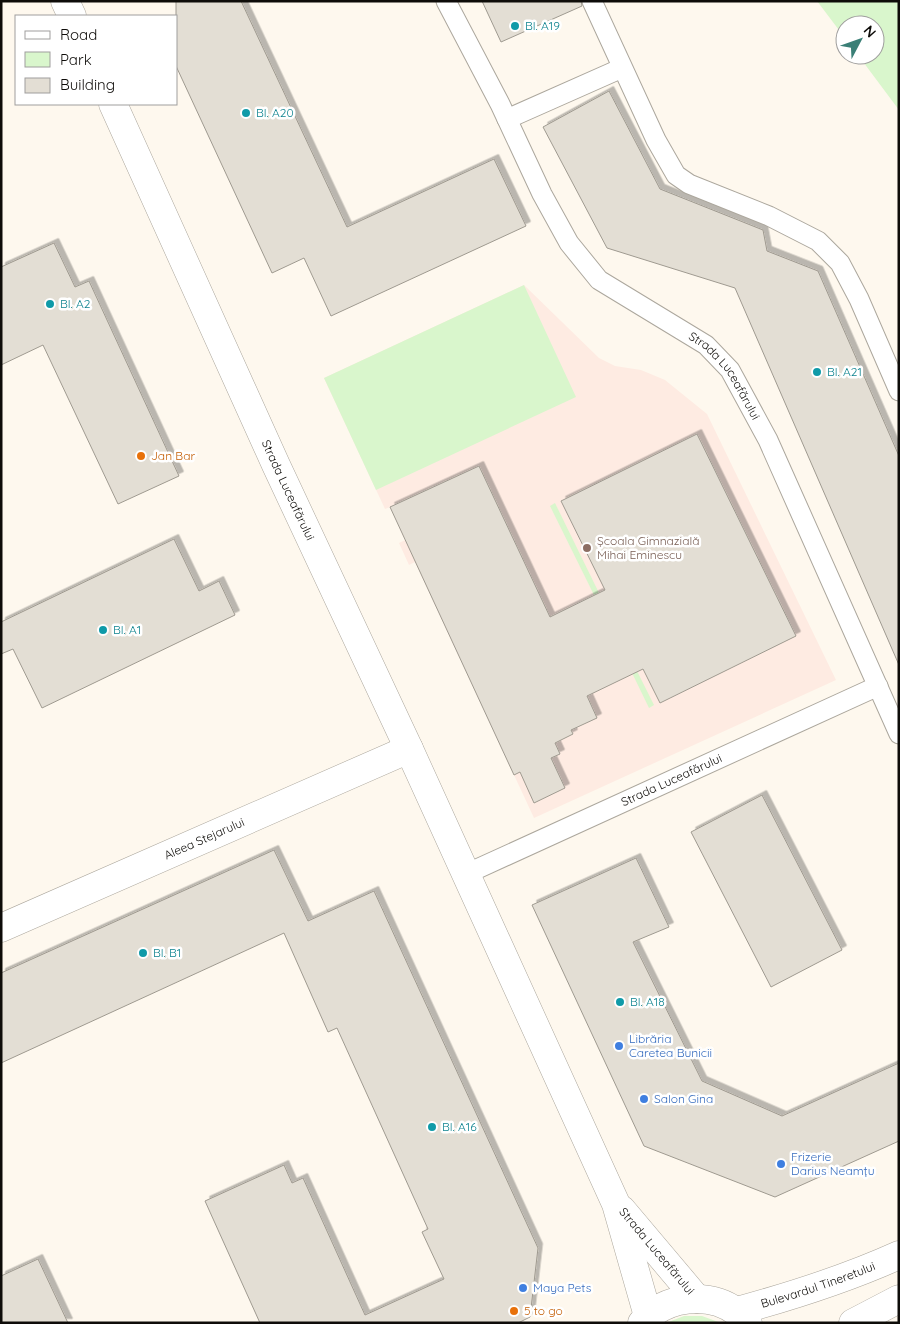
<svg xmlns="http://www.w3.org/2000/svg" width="900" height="1324" font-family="Quicksand,sans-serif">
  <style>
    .education { fill: #feebe2 }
    .green { fill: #d9f6cc }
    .building { fill: #e3ded4; stroke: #9f9a90; filter: url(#shadow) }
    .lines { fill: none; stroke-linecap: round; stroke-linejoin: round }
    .service-casing { stroke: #aca79d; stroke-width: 21 }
    .minor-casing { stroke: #aca79d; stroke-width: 29 }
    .secondary-casing { stroke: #aca79d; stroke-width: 29 }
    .service { stroke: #fff; stroke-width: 19 }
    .minor { stroke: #fff; stroke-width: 28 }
    .secondary { stroke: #fff; stroke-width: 28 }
    .culture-dot { fill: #0f9aa8; stroke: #fff; stroke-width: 2 }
    .food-dot { fill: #e8710a; stroke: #fff; stroke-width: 2 }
    .education-dot { fill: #8d6e63; stroke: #fff; stroke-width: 2 }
    .shop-dot { fill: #3f7fe0; stroke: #fff; stroke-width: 2 }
    .labels { text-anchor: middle; stroke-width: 5; stroke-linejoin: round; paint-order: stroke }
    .culture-label { font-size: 12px; fill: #0d838f; stroke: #fff; text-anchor: start }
    .street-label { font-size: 12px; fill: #0e0c09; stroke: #fff }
    .food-label { font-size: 12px; fill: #c56008; stroke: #fff; text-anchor: start }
    .education-label { font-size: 12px; fill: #785e54; stroke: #fff; text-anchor: start }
    .shop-label { font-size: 12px; fill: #366cbe; stroke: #fff; text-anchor: start }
  </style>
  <defs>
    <filter id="shadow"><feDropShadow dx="4.5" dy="-4.5" stdDeviation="0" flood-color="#0004"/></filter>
  </defs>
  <rect width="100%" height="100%" fill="#fef8ee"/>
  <polygon class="education" points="524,285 599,358 615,366 641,370 665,380 707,414 836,680 534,818 415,562 409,565 399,543 405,540 390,507 385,509 324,378"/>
  <g class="green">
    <polygon points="817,1 899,1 899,110 858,55 875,55 875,25 845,25 845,38"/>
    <polygon points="524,285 576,397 376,490 324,378"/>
    <polygon points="555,503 599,593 594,595 550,506"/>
    <polygon points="609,615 654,705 649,708 605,617"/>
    <polygon points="684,1316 702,1316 721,1323 666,1323"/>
  </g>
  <g class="building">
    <polygon points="176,1 241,1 347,227 494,159 526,226 331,316 304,258 272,273 176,66"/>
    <polygon points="482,1 581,1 582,6 501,42"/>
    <polygon points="609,91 660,189 763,230 767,251 818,271 899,456 899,665 735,288 607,248 543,127"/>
    <polygon points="54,243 75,287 89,281 179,476 118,504 43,345 1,365 1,267"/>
    <polygon points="697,434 796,636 660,703 643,669 587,696 597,718 571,730 573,734 555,743 560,754 551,758 565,788 534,803 520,772 514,775 390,507 479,466 550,617 605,590 561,501"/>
    <polygon points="174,539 199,591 219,581 235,615 42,708 13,649 1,654 1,622"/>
    <polygon points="762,795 842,950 771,987 691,832"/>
    <polygon points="274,850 308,921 374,891 538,1248 530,1317 518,1323 260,1323 205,1201 284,1165 292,1183 303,1178 365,1315 444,1279 422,1232 428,1229 337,1028 328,1032 284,933 1,1063 1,973"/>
    <polygon points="636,858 669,927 633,942 702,1081 782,1116 899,1063 899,1141 775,1197 644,1146 532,905"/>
    <polygon points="38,1259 68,1323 1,1323 1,1276"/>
  </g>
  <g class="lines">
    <g class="service-casing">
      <g id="service">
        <path id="s1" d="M446 1 500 104 542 194 569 243 599 280 706 345 730 370 768 440 899 734"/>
        <polyline points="592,1 656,140 676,175 689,184 769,216 818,241 840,263 859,299 899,391"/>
        <polyline points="507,119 622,68"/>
        <path id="s2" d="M466 874 878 686"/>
      </g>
    </g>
    <g class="minor-casing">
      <g id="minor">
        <path id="s3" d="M1 928 409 749"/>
      </g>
    </g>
    <g class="secondary-casing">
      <g id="secondary">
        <polyline points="65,1 72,16"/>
        <path id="s4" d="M113 104 276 465 409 749 616 1204 648 1316"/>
        <path id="s5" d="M622 1210 697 1299"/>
        <path id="s6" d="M737 1311C792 1296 846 1279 899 1255"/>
        <path d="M642 1323C665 1296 709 1291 737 1312 741 1315 745 1319 748 1323"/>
        <polyline points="853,1323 899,1299"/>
      </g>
    </g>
    <use href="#service" class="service"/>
    <use href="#minor" class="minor"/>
    <use href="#secondary" class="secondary"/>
  </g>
  <g class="culture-dot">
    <circle cx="515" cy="26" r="5"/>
    <circle cx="246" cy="113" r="5"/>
    <circle cx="50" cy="304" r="5"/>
    <circle cx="817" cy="372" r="5"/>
    <circle cx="103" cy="630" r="5"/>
    <circle cx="143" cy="953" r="5"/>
    <circle cx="620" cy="1002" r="5"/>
    <circle cx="432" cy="1127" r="5"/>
  </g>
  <g class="food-dot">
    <circle cx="141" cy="456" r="5"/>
    <circle cx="514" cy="1311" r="5"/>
  </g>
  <circle class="education-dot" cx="587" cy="548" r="5"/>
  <g class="shop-dot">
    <circle cx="619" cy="1046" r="5"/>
    <circle cx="644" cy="1099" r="5"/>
    <circle cx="781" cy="1164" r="5"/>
    <circle cx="523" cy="1288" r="5"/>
  </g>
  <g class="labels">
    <g class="culture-label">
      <text x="525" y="30">Bl. A19</text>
      <text x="256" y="117">Bl. A20</text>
      <text x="60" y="308">Bl. A2</text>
      <text x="827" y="376">Bl. A21</text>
      <text x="113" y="634">Bl. A1</text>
      <text x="153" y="957">Bl. B1</text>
      <text x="630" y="1006">Bl. A18</text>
      <text x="442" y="1131">Bl. A16</text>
    </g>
    <g class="street-label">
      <text dy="4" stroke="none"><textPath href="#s1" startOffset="480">Strada Luceafărului</textPath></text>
      <text dy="4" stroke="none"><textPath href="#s4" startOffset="424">Strada Luceafărului</textPath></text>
      <text dy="4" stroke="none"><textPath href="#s2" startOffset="226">Strada Luceafărului</textPath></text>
      <text dy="4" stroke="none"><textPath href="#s3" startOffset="222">Aleea Stejarului</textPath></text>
      <text dy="4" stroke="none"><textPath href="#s5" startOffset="54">Strada Luceafărului</textPath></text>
      <text dy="4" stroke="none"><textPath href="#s6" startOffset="85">Bulevardul Tineretului</textPath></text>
    </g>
    <g class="food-label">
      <text x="151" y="460">Jan Bar</text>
      <text x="524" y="1315">5 to go</text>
    </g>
    <g class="education-label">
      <text x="597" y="545">Școala Gimnazială<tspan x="597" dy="14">Mihai Eminescu</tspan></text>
    </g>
    <g class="shop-label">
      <text x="629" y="1043">Librăria<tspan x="629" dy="14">Caretea Bunicii</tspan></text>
      <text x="654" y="1103">Salon Gina</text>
      <text x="791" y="1161">Frizerie<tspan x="791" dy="14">Darius Neamțu</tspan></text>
      <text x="533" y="1292">Maya Pets</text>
    </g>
  </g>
  <rect width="900" height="1324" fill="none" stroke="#0e0c09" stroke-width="5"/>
  <rect x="15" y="15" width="162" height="90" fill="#ffffff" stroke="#9f9e9d"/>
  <rect x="25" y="31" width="25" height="8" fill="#ffffff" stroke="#9f9e9d"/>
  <text x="60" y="40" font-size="15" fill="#0e0c09">Road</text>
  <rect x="25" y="52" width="25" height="15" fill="#d9f6cc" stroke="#9f9e9d"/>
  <text x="60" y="65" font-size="15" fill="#0e0c09">Park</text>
  <rect x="25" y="78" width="25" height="15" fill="#e3ded4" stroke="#9f9e9d"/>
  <text x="60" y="90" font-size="15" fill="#0e0c09">Building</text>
  <g transform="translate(860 40) rotate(49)"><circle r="24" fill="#ffffff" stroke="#9f9e9d"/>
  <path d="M0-4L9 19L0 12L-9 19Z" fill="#3a7f76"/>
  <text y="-8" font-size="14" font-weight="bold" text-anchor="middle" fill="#0e0c09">N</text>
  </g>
</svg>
